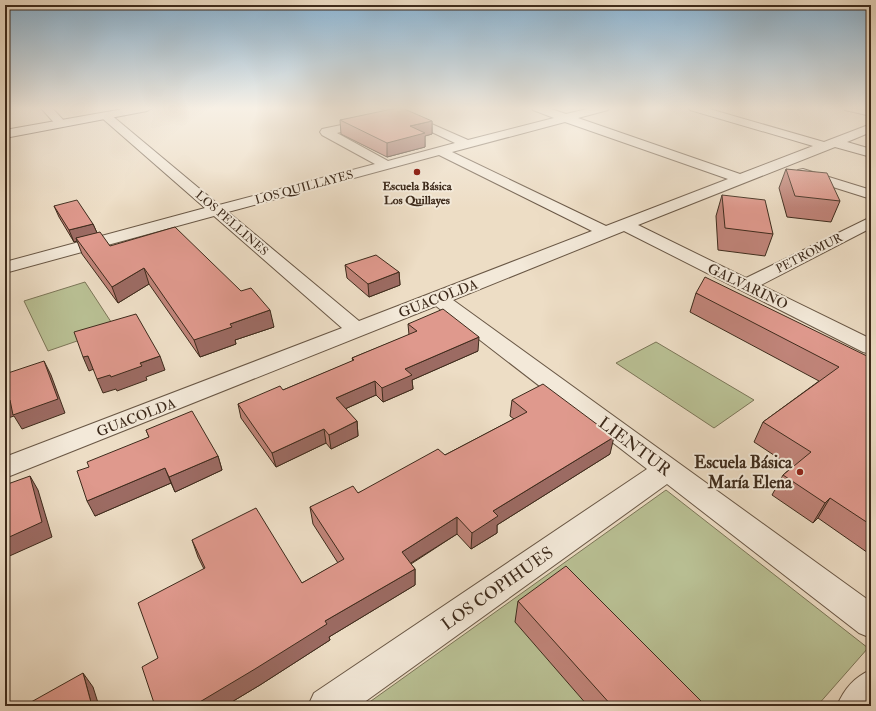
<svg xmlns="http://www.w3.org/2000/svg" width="876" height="711" font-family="'IM FELL Double Pica',serif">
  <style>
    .green { fill: #b9c094; stroke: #7c7658 }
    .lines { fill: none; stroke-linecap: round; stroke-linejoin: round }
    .street-casing { stroke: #6a5846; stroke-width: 2 }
    .secondary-casing { stroke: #3e2b1c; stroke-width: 2 }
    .street { fill: #f3e9d9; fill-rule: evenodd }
    .secondary { fill: #f3e9d9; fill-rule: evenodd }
    .wall { fill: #c08479; stroke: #3e2b1c }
    .shaded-wall { fill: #9c6b63; stroke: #3e2b1c }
    .building { fill: #df998d; stroke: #3e2b1c }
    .poi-dot { fill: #8f2418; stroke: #f3e9d9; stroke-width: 1.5 }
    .labels { text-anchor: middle; stroke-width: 4; stroke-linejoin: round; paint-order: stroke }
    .far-poi-label { font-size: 12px; font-weight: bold; fill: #3e2b1c; stroke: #f3e9d9 }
    .far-street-label { font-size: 12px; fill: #3e2b1c; stroke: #f3e9d9 }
    .street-label { font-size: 14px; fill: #3e2b1c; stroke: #f3e9d9 }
    .near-street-label { font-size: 17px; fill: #3e2b1c; stroke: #f3e9d9 }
    .near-poi-label { font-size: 17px; font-weight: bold; fill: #3e2b1c; stroke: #f3e9d9; text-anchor: end }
  </style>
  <rect width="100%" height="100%" fill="#edddc5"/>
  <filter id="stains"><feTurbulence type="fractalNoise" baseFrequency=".005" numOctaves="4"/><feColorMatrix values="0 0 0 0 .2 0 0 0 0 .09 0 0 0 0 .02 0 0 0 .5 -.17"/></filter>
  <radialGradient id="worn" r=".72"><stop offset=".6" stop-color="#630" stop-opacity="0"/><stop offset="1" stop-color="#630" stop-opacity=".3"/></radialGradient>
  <g class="green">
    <polygon points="85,282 115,328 48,351 24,301"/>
    <polygon points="656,342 754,400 714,428 616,363"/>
    <polygon points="666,490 868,648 817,706 364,706"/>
  </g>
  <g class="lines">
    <g class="street-casing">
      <g id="street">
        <polygon points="41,108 52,108 67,124 65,126 57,126"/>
        <path d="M381 108H395L468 140 554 118 533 110 532 108H548L566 114 591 108H609L608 110 578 118 740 174 813 146 690 110 689 108H706L824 142 871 124V132L847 142 871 149V157L835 147 638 225 746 278 871 217V228L761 285 871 339V354L863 352 624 231 453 300 871 602V638L859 633 667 484 359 706H308L314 693 647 469 436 306 5 478V457L342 328 214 216 5 273V262L205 208 102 118 100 116 102 114H110L219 205 375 164 322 135 320 132 322 129 370 119 374 120 376 122 374 124 337 133 388 161 455 143ZM565 122 728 179 606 226 452 152ZM439 155 592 231 359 321 228 212Z"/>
        <polygon points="844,108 871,110 871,116 845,110"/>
        <polygon points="803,169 871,190 871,199 798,176 796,173 798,170"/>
        <path d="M871 670V706H837C844 689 854 677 871 670Z"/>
      </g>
    </g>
    <g class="secondary-casing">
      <polygon id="secondary" points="129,108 152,108 147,111 5,138 5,130"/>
    </g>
    <use href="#street" class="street"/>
    <use href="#secondary" class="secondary"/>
  </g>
  <g class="wall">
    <polygon points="340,120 432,121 432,134 425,136 425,147 387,157 341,134"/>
    <polygon points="786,169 840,201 831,222 787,217 779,188"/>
    <polygon points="722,195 773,234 765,256 718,250 716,216"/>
    <polygon points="54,206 93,224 97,233 110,246 274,327 235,340 236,344 200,357 149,284 118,303 82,254 77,241 74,242 59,217"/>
    <polygon points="345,265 399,272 400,285 369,297 347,278"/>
    <polygon points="696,293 871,358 871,555 818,518 813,523 772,495 783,475 792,467 754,442 763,422 819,381 690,312"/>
    <polygon points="408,324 478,351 412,380 413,389 383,402 376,395 345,409 357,421 358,436 331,449 326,443 276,467 241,418 238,404 283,390 353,361 352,358 409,335"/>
    <polygon points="512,400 610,454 497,525 497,533 471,549 457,534 411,564 415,569 415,585 329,637 330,640 260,685 225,706 155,706 158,658 204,569 198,557 192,540 302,583 338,563 313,524 310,507 358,493 445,455 514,419 510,416"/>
    <polygon points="146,430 218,456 222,470 175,492 171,483 95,516 89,467 149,437"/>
    <polygon points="518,601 706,706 588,706 515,622"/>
  </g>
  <g class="shaded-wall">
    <polygon points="432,121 432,134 425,136 425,147 387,157 387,143 410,126"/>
    <polygon points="93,224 98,235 76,238 77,241 74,242 69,230"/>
    <polygon points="144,268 149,284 118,303 112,287"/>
    <polygon points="399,272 400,285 369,297 368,284"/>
    <polygon points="270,310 274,327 235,340 236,344 200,357 194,340 230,324"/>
    <polygon points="479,337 478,351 412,380 413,389 383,402 382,388 405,369"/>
    <polygon points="88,356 94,369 89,371 83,357"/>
    <polygon points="160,356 165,370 146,377 147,380 117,391 116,389 103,393 97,379"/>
    <polygon points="44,361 51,375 65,413 22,429 14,416 5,419 5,402"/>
    <polygon points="375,381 376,395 338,412 336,398"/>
    <polygon points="357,421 358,436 331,449 329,435"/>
    <polygon points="324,429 326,443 276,467 272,453"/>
    <polygon points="614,437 610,454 497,525 497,533 471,549 472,533 493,511"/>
    <polygon points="218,456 222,470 175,492 169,477"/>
    <polygon points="165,468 171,483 95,516 87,501"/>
    <polygon points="30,476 38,490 52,537 5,558 5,539"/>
    <polygon points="830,498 818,518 813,523 825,503"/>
    <polygon points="457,517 457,534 403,568 402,552"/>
    <polygon points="415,569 415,585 329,637 330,640 260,685 225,706 193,706 325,621"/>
    <polygon points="83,673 93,687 99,706 92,706"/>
  </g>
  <g class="building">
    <polygon points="397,108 402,108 432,121 410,126 425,133 387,143 340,120"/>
    <polygon points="786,169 827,173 840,201 795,196"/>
    <polygon points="722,195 765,200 773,234 725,228"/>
    <polygon points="77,200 93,224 69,230 54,206"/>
    <polygon points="175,227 241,291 251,288 270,310 230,324 232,327 194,340 144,268 112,287 76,238 100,232 110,246"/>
    <polygon points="376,255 399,272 368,284 345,265"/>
    <polygon points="705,277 871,358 871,525 830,498 825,503 783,475 811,452 763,422 839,367 696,293"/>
    <polygon points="443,309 479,337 405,369 412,375 382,388 375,381 336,398 357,421 329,435 324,429 272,453 238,404 280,386 283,390 354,360 352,358 417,331 408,324"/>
    <polygon points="136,314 160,356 140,363 142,366 111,377 110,375 97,379 88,356 83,357 74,332"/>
    <polygon points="44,361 58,399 13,415 10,400 5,402 5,374"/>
    <polygon points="543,384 614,437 493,511 498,516 472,533 457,517 402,552 415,569 325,621 327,624 255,669 193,706 155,706 142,667 158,658 138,603 205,568 192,540 256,508 302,583 344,559 310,507 353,486 358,493 438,449 445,455 527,412 512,400"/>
    <polygon points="192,411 218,456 169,477 165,468 87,501 77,471 89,467 87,462 149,437 146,430"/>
    <polygon points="30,476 42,522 5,539 5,485"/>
    <polygon points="566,566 706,706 612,706 518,601"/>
    <polygon points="83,673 92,706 24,706"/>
  </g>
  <linearGradient id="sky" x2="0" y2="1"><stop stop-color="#8ab6d7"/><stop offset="0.52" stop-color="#f7f0e5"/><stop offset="1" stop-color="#f7f0e5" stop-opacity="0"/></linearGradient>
  <rect width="876" height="208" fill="url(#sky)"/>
  <g class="poi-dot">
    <circle cx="417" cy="172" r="4"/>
    <circle cx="800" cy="472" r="4"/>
  </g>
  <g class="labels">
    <g class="far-poi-label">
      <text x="417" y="190">Escuela Básica<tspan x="417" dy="14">Los Quillayes</tspan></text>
    </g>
    <g class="far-street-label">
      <text transform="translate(304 187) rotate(-15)" y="4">LOS QUILLAYES</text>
      <text transform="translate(232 223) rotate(41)" y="4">LOS PELLINES</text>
      <text transform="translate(809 253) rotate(-27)" y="4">PETROMUR</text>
    </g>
    <g class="street-label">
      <text transform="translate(748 286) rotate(26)" y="5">GALVARINO</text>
      <text transform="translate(438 298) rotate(-21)" y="5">GUACOLDA</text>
      <text transform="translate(136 417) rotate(-21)" y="5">GUACOLDA</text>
    </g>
    <g class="near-street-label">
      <text transform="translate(635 446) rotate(37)" y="6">LIENTUR</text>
      <text transform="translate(497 588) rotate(-35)" y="6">LOS COPIHUES</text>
    </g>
    <g class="near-poi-label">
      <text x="792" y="468">Escuela Básica<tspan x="792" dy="20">María Elena</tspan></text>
    </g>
  </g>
  <rect width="876" height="711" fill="none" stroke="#edddc5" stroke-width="20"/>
  <rect x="6" y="6" width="864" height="699" fill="none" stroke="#3e2b1c" stroke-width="2"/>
  <rect x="10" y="10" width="856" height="691" fill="none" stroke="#3e2b1c"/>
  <rect width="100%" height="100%" filter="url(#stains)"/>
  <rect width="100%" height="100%" fill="url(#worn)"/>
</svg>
